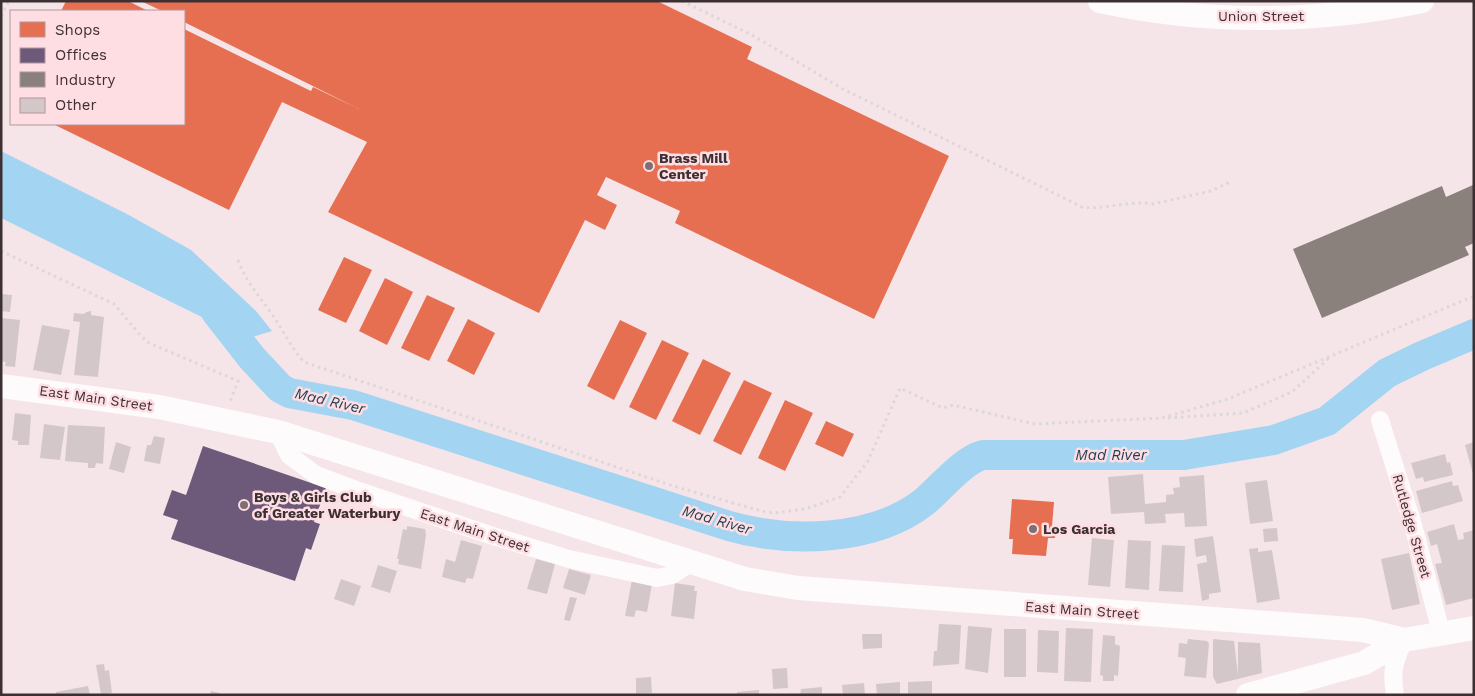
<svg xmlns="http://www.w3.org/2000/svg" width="1475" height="696" font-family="'Work Sans',sans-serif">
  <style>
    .water { fill: #a3d4f2 }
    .shops { fill: #e76f51 }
    .offices { fill: #6d597a }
    .industry { fill: #8a817c }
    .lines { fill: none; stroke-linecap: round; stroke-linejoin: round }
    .river { stroke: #a3d4f2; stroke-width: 30 }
    .building { fill: #d4c7c9 }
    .path { stroke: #dcd7d8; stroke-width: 3; stroke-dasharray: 2.5 4; stroke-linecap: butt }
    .street { stroke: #fefbfc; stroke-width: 18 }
    .secondary { stroke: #fefbfc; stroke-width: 24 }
    .poi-dot { fill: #7d6f72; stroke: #fedde3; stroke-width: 2 }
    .labels { text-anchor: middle; stroke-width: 5; stroke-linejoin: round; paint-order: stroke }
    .street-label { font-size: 14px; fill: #3c3032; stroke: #fedde3 }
    .poi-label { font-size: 14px; font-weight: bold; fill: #3c3032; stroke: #fedde3; text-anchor: start }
    .water-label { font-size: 15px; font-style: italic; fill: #1b3d4f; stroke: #fedde3 }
  </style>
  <rect width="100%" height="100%" fill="#f6e5e8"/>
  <polygon class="water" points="1,151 127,214 191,250 256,311 272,331 252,337 238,347 218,325 1,218"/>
  <g class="shops">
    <polygon points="66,1 128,1 148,11 61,11"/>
    <polygon points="141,1 657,1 752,47 747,59 949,156 874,319 675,223 680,211 606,177 597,195 617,205 605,230 585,220 539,313 328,212 367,142 282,102 229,210 53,124 184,124 184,29 311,91 313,87 359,109 184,22 184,11 162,11"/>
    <polygon points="344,257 372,270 346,323 318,310"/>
    <polygon points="385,278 413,292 387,345 359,331"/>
    <polygon points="427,295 455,308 429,361 401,348"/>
    <polygon points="468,319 495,333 474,375 447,361"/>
    <polygon points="620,320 647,333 614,400 587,386"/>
    <polygon points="662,340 689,353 656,420 629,407"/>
    <polygon points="703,359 731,373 700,435 672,421"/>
    <polygon points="744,380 772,393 741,455 713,441"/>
    <polygon points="785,400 813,413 785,471 758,458"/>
    <polygon points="826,421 854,434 843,457 815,444"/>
    <polygon points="1012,499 1054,502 1052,526 1056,526 1055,538 1048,538 1046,556 1012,554 1013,539 1009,539"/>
  </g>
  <polygon class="offices" points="203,446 326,488 314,522 320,524 311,550 306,548 295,581 171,539 178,520 163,515 172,490 186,495"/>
  <polygon class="industry" points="1473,185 1474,243 1465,247 1469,255 1322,318 1293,249 1442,186 1446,197"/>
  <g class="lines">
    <path class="river" d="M216 312 252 358 280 388 289 393 353 405 729 526C789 543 873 542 924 502 941 488 963 460 983 455H1184L1274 440 1327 421 1387 373 1422 356 1474 334"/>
  </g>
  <g class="building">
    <polygon points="1,294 12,295 10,312 1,311"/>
    <polygon points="91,311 91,315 104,317 98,377 74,375 80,322 73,321 74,313 84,314 86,312"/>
    <polygon points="1,318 20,320 15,367 5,366 6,362 1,361"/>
    <polygon points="42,325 70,330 61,375 33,370"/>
    <polygon points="15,413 31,415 29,445 18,445 18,441 12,440"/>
    <polygon points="44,424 65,427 60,460 40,458"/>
    <polygon points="68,425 105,427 103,464 96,463 95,468 88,468 88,463 65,461"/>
    <polygon points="154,436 165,438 160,464 144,461 147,445 151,445"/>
    <polygon points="116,442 131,447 124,473 109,469"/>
    <polygon points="1474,442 1474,474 1473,474 1465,445"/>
    <polygon points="1445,454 1447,463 1450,462 1453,475 1424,482 1423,477 1416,479 1411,463"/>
    <polygon points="1143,474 1145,504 1166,502 1166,495 1174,494 1173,488 1180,487 1179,477 1204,475 1207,526 1185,527 1184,513 1165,514 1166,523 1145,524 1144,512 1111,514 1108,477"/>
    <polygon points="1267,480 1273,521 1250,524 1245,483"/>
    <polygon points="1452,481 1453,486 1458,485 1463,501 1422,513 1416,491"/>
    <polygon points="1454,524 1458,540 1464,539 1463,533 1474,530 1474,598 1446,605 1435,564 1442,563 1437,544 1431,546 1427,532"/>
    <polygon points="407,526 425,529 426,535 421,569 398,564 399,559 397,559 403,529 407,530"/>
    <polygon points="1277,528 1278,541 1264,542 1263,529"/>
    <polygon points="1213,536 1221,592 1209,594 1209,599 1202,601 1197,564 1207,562 1206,555 1196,557 1194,539"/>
    <polygon points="1092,538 1114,540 1110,587 1088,585"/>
    <polygon points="461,540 482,546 473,579 467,578 465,583 442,577 446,559 455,562"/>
    <polygon points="1128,540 1151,541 1149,590 1125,588"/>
    <polygon points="1162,545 1185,546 1183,592 1159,591"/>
    <polygon points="1258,548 1258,552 1272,550 1280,599 1257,603 1249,549"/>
    <polygon points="1409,553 1420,604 1392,610 1381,559"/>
    <polygon points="536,559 555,564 547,594 527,589"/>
    <polygon points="378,565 397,571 390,593 371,587"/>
    <polygon points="569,569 591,575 585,595 563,588"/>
    <polygon points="341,579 361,586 354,606 334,599"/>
    <polygon points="632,580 652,584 647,612 636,610 634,617 625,616"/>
    <polygon points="675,583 695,586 694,591 697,591 694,619 671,616"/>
    <polygon points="570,597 577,598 570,621 564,620"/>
    <polygon points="939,624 961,625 959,664 933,666 934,651 937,651"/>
    <polygon points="968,626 992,628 988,673 965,669"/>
    <polygon points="1066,628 1093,629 1091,682 1064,681"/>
    <rect x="1004" y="629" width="22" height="48"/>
    <polygon points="1038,630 1059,631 1058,673 1037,672"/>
    <polygon points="862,634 882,634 882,648 863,649"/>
    <polygon points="1103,635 1115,636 1115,644 1120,646 1118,676 1114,675 1114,681 1103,681 1103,676 1100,675"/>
    <polygon points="1188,639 1207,641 1209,644 1206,678 1184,676 1186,658 1178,657 1179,643 1187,644"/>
    <polygon points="1213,639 1234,641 1238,675 1238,642 1260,643 1262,673 1217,684 1213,677"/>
    <polygon points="104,664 105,671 109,670 112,693 101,695 96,665"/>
    <polygon points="787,668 788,688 773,689 772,669"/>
    <polygon points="651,677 652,693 636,694 636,678"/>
    <polygon points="932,681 932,695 908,695 908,682"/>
    <polygon points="900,682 900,695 877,695 876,684"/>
    <polygon points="864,683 865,695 843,695 842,685"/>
    <polygon points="88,686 90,695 56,695 56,692"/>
    <polygon points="822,687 822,695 800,695 801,689"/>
    <polygon points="759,690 759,695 737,695 737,692"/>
    <polygon points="211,691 220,693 219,695 210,695"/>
  </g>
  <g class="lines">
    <g class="path">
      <path d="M682 1 752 35 843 89 1082 207C1106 210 1129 200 1153 204L1211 191 1230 182"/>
      <polyline points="1,16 9,1"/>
      <polyline points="1,251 114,304 141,336 149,343 238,381 230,402"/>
      <path d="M238 260C246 282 258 294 271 313 283 329 290 347 304 362L673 486 761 511 774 513 805 509 840 497 868 461 900 388 943 408 953 405 1035 424 1162 418 1228 399 1474 296"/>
      <polyline points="1168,418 1243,413 1292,392 1329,358"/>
    </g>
    <g class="street">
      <polyline points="1380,420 1413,525 1441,632"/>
      <polyline points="278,432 289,455 316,475 356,490 490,535 569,559 657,578 672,575 692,562"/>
      <path d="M1395 695C1391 670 1394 662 1404 640"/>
    </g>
    <g class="secondary">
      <path d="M1100 1C1206 24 1316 23 1422 1"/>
      <polyline points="1,386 159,407 278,432 745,579 798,588 1363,630 1404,640 1474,628"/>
      <polyline points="1248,695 1364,663 1404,640"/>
    </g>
  </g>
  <g class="poi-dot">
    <circle cx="649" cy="166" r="5"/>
    <circle cx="244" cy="505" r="5"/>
    <circle cx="1033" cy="529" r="5"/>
  </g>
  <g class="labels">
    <g class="street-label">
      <text x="1261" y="21">Union Street</text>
      <text transform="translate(96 398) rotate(8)" y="5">East Main Street</text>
      <text transform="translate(1412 526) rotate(74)" y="5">Rutledge Street</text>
      <text transform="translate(475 530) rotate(18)" y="5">East Main Street</text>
      <text transform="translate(1082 610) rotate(4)" y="5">East Main Street</text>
    </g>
    <g class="poi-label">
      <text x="659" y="163">Brass Mill<tspan x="659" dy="16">Center</tspan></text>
      <text x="254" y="502">Boys &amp; Girls Club<tspan x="254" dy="16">of Greater Waterbury</tspan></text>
      <text x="1043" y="534">Los Garcia</text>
    </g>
    <g class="water-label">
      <text transform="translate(330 401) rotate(13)" y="5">Mad River</text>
      <text x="1111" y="460">Mad River</text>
      <text transform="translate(717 520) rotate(16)" y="5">Mad River</text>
    </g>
  </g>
  <rect width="1475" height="696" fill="none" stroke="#3c3032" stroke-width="5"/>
  <rect x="10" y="10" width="175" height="115" fill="#fedde3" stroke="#b0989c"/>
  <rect x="20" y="22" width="25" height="15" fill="#e76f51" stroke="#b0989c"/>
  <text x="55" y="35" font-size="15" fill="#3c3032">Shops</text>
  <rect x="20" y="48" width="25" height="15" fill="#6d597a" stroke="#b0989c"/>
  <text x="55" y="60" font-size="15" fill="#3c3032">Offices</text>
  <rect x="20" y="72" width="25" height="15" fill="#8a817c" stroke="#b0989c"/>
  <text x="55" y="85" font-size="15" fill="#3c3032">Industry</text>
  <rect x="20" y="98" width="25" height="15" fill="#d4c7c9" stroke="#b0989c"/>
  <text x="55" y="110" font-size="15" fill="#3c3032">Other</text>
</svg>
